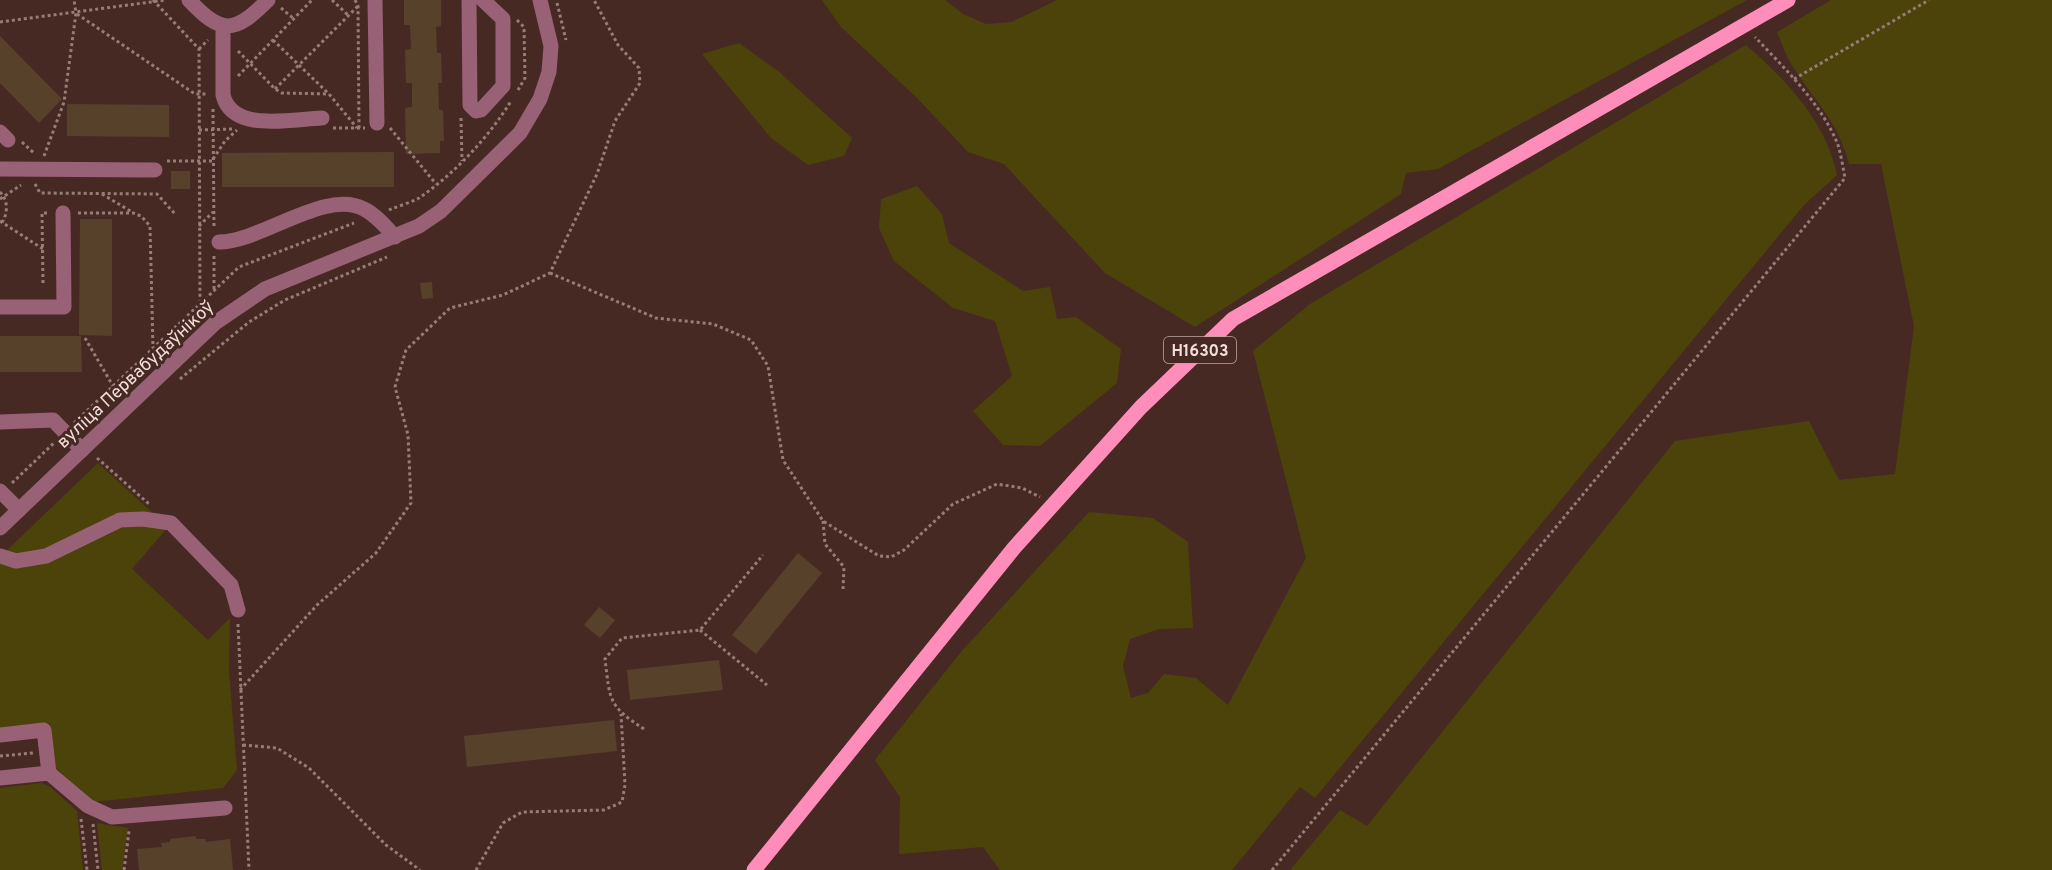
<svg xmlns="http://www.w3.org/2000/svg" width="2052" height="870" font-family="Overpass,sans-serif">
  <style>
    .green { fill: #4c430a }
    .building { fill: #58412b }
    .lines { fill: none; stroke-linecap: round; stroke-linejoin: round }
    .path { stroke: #967d78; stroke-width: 3; stroke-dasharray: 3 3; stroke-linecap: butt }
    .minor { stroke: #996176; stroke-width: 15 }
    .major { stroke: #fe8dba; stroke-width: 15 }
    .labels { text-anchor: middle; stroke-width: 6; stroke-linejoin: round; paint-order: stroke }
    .shield { fill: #472924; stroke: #bfa8a3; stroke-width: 1.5 }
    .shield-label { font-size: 16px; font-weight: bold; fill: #f2deda }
    .street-label { font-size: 18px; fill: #f2deda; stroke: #472924 }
  </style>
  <rect width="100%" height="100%" fill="#472924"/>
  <g class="green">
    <polygon points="822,0 945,0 963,14 986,24 1012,22 1057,0 1747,0 1438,169 1406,173 1401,194 1195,327 1105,273 1004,164 968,152 917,98 841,27"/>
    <path d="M1831 0H2052V870H1290L1340 810 1367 826 1675 441 1809 421 1839 480 1895 474 1914 326 1881 164H1849C1838 119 1812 99 1790 62 1785 53 1781 42 1777 32Z"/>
    <polygon points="739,43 778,71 852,138 844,156 808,165 771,138 702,54"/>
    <path d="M1746 45C1786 80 1826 121 1837 175L1804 205 1315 798 1300 787 1232 870H1000L983 847 899 854 900 797 875 760 961 652 1089 512 1153 518 1188 542 1193 628 1159 629 1130 639 1123 666 1131 698 1148 693 1164 674 1196 678 1228 705 1306 558 1253 351 1310 304Z"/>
    <polygon points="917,186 942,214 949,243 1023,291 1050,287 1057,319 1076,317 1121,349 1117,383 1040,446 1003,445 973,411 1012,376 995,321 953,308 894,261 879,228 881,199"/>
    <polygon points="98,463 168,527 132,569 208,640 230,618 229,672 237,770 223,788 94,802 56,768 50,723 0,728 0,557"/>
    <polygon points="41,783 49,786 77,811 83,870 0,870 0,788"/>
    <polygon points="97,823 128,828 122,870 102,870"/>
  </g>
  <g class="building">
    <polygon points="404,0 441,0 441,26 436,27 437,53 441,53 442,83 438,83 439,110 443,110 444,141 440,141 440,153 406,154 405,108 412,107 412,83 406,83 405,50 411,49 410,25 404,25"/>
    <polygon points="0,36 62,99 39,123 0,83"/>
    <polygon points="67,104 169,105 169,137 67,136"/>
    <polygon points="394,152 394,187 222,187 222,153"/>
    <rect x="171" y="171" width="19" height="18"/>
    <polygon points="80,219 112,219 112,336 79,335"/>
    <polygon points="432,282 433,298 422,299 420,283"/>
    <polygon points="0,336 81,336 82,372 0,372"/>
    <polygon points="798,553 822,573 756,654 732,635"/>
    <polygon points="599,607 615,620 600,638 584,625"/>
    <polygon points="719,660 723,690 630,700 627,670"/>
    <polygon points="614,720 617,751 467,767 464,736"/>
    <polygon points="196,836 196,839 205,839 206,842 230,839 233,870 139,870 137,849 162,847 161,843 170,842 170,839"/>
  </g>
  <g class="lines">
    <g class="path">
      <polyline points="153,0 199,49 200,304"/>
      <polyline points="332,0 348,15"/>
      <polyline points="355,0 358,6 359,128"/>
      <polyline points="557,3 566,40"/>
      <polyline points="281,8 294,19"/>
      <polyline points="77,14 195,94 208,94"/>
      <polyline points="517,20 524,27 525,78 518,90"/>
      <polyline points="0,22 166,0"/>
      <polyline points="273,40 329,94 357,128"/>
      <polyline points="199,49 208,40"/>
      <polyline points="238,51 275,89 282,93 329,94"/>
      <polyline points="238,76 312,0"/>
      <polyline points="1794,79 1929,0"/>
      <polyline points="275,89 358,6"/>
      <polyline points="213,109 214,228"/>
      <polyline points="461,118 462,161"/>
      <polyline points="333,128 365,128"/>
      <polyline points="390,128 436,184"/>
      <polyline points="199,130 233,129"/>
      <polyline points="22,142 35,154"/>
      <polyline points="44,156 64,102 76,13 74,0"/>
      <polyline points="213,159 225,141 237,130"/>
      <polyline points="167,161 213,161"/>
      <polyline points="35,184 40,193 157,194 175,214"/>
      <path d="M0 192C9 201 8 216 0 225"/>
      <polyline points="102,194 132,212"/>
      <polyline points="0,199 21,185"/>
      <path d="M389 210C398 206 410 203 419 198 454 174 489 137 511 101"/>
      <polyline points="78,213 133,213 141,216 150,226 153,348"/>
      <polyline points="0,221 43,249"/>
      <polyline points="199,226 213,212"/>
      <polyline points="214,256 214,291"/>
      <polyline points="550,273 656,318 713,324 751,340 768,366 783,460 823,521 879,556 891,557 904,550 953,504 997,484 1022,488 1040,497"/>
      <polyline points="43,283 42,213 48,213"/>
      <polyline points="85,338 113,386"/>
      <polyline points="180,379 249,322 285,300 387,257"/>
      <polyline points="74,423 239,267 354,223"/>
      <polyline points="97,458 149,504"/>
      <polyline points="12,483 55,442"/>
      <polyline points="823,521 825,544 844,567 843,590"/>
      <polyline points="238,624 249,870"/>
      <polyline points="700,630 767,685"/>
      <polyline points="240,690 317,605 376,553 411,503 408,435 395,387 406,350 450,308 503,295 550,273 597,174 615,121 640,83 639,68 618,45 594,0"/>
      <path d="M644 729C608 706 610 700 605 659L622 638 700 630 763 555"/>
      <polyline points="243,745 277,748 309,768 386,845 420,870"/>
      <polyline points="0,756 33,753"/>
      <polyline points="81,819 87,870"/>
      <polyline points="93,824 98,870"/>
      <polyline points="124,870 129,831"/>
      <polyline points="476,870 503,823 522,812 604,810 622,802 625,785 621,714"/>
      <path d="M1272 870 1845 178C1843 167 1841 155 1838 145 1822 104 1784 68 1755 37"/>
    </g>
    <g class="minor">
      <path d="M189 0C222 35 234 34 268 0"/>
      <polyline points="375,0 377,123"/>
      <polyline points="469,0 470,105 476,111 481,110 503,86 503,19 483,0"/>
      <path d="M223 26V95C232 133 291 119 322 118"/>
      <polyline points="0,132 8,140"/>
      <polyline points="0,169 155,170"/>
      <path d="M219 242C261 242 326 188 364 209 376 215 386 227 395 237"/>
      <polyline points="0,307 64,307 63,213"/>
      <polyline points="0,422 53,420 82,450"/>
      <polyline points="0,491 19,510"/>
      <polyline points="0,528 215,323 265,289 419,226 441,211 520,133 540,99 549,72 551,46 540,0"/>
      <polyline points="0,556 16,561 46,556 120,520 143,519 171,523 231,585 238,610"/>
      <polyline points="0,735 44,730 49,773"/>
      <polyline points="0,778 49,773 88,806 112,817 225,808"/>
    </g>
    <polyline class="major" points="754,870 1014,548 1141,407 1233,319 1788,0"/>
  </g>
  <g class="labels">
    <rect class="shield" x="1164" y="337" width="72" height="26" rx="4.5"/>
    <g class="shield-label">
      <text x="1200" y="356">Н16303</text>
    </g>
    <g class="street-label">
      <text transform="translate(135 374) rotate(-43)" y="6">вуліца Первабудаўнікоў</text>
    </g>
  </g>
</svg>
